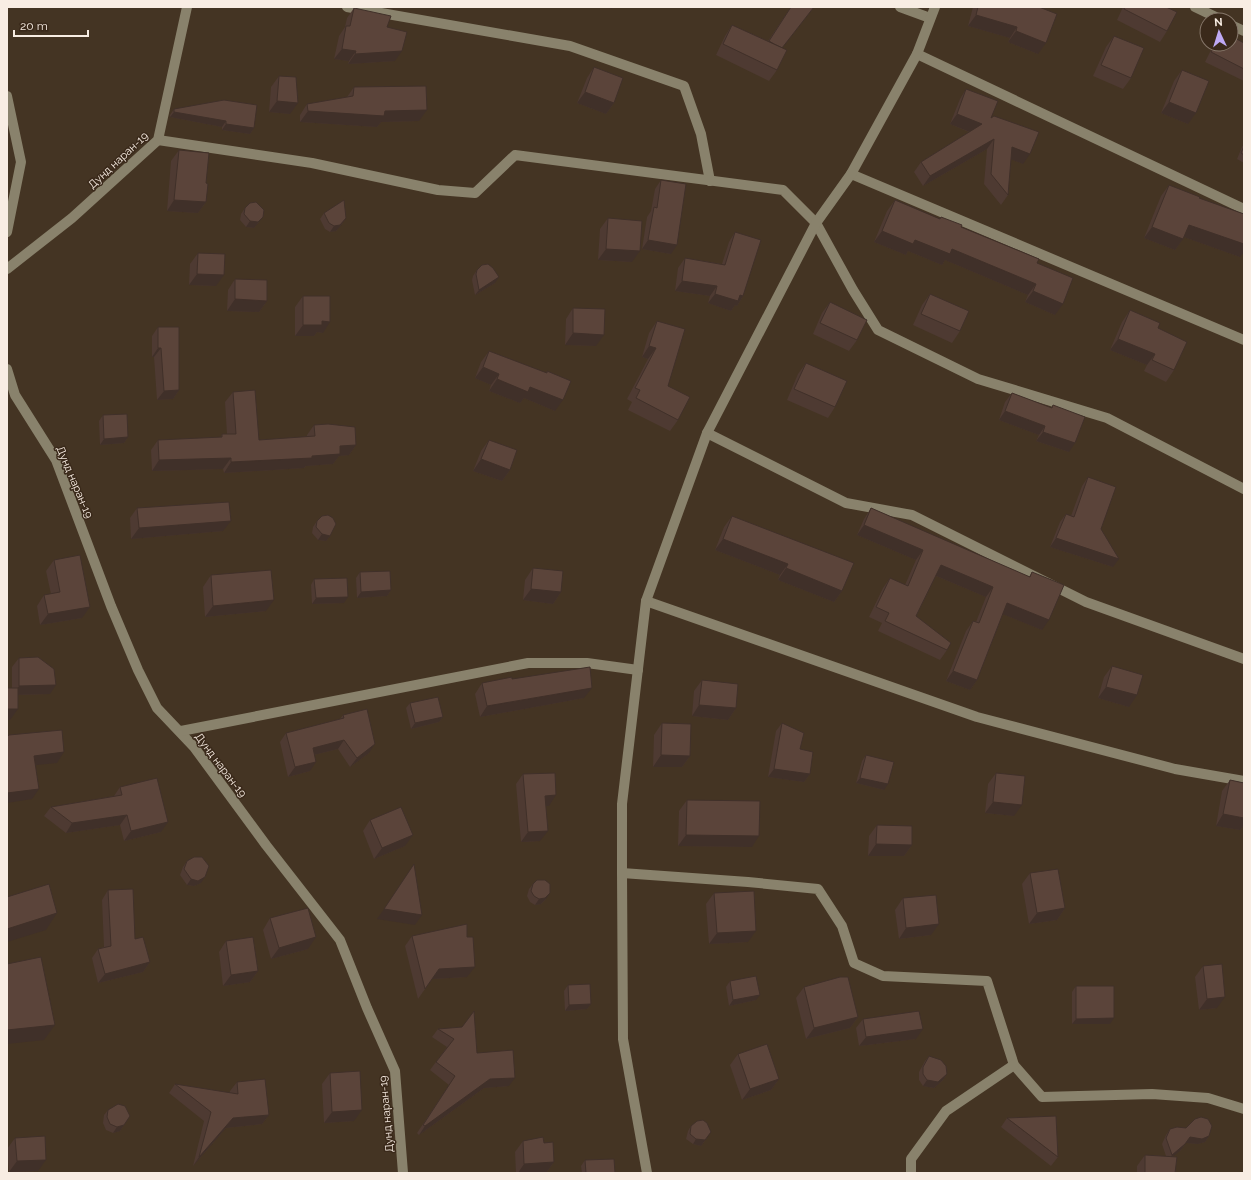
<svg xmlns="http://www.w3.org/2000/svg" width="1251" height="1180" font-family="Raleway,sans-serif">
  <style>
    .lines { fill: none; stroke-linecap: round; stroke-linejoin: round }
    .minor { stroke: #89826c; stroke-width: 10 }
    .wall { fill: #4e3a32 }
    .shaded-wall { fill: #403029 }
    .building { fill: #5b443a; stroke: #403029 }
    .labels { text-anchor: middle; stroke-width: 3; stroke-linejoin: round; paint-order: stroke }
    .street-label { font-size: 11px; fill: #f8ede3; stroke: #3a291a }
  </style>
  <rect width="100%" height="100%" fill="#443423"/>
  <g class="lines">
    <g class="minor">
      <polyline points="347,7 570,46 684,86 701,134 710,181"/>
      <polyline points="900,7 930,18"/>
      <polyline points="1195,7 1222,20"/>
      <polyline points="1231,25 1244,31"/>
      <polyline points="917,54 1244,209"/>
      <polyline points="7,96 21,162 7,232"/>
      <polyline points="158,140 312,163 438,190 475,193 515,155 783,190 816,223 853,290 878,330 978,379 1107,418 1244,489"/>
      <polyline points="851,174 1244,340"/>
      <polyline points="7,269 72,218 158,140 187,7"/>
      <polyline points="7,369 15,395 56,460 111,606 138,670 157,708 194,747 266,845 340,940 367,1008 395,1071 403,1173"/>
      <polyline points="707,433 846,503 912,515 1086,602 1244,659"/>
      <polyline points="646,601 977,717 1175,769 1244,781"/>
      <polyline points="181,731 528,663 587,663 638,670"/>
      <polyline points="622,873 748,882 818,889 842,926 854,963 883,976 987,981 1014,1065 1042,1097 1152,1094 1208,1098 1244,1109"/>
      <polyline points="647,1173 623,1039 622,873 622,804 646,601 707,433 816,223 851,174 917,54 935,7"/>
      <polyline points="911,1173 911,1159 946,1111 1014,1065"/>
    </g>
  </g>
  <g class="wall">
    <polygon points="791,7 814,7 782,48 777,70 769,81 716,55 725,36 732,25 768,41"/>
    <polygon points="973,7 1039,7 1038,54 1008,42 1010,38 968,26"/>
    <polygon points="1123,7 1166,7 1167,31 1160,42 1117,20"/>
    <polygon points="354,8 387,27 395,61 348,64 349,61 334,59 339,36 345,27 347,18"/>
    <polygon points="1114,36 1131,78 1123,89 1093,76 1106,47"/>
    <polygon points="1244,43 1244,81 1205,62 1214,44 1231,44"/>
    <polygon points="594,67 614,103 606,114 577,103 587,78"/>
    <polygon points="1182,70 1188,124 1161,113 1174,81"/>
    <polygon points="279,76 290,114 269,112 271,87"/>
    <polygon points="354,87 419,121 381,122 377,127 300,122 300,115 307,104 347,97"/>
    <polygon points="966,89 991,118 1023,164 1011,159 1008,195 1001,205 984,184 987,149 923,186 914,172 921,162 969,132 950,124 960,99"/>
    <polygon points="174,109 254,128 250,134 222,130 222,127 170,117 170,115"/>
    <polygon points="1244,144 1244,163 1237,159 1242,147"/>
    <polygon points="179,150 206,183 206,202 198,213 167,211 171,161"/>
    <polygon points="661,180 671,254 642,249 647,217 651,211 655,189"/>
    <polygon points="1169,185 1199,198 1240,257 1184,237 1175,250 1144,238 1161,196"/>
    <polygon points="895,200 939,219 941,217 961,227 1037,263 1055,315 1025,302 1028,295 945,260 942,265 908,251 906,255 874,242 887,211"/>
    <polygon points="245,208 259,222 254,228 246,227 240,220 241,214"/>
    <polygon points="324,213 346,218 342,224 336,231 330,232 325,229 320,219"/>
    <polygon points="608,218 632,262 598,260 600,229"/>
    <polygon points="735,232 743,296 737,306 735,305 731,311 708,303 710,296 675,291 678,268 685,258 722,264 729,242"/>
    <polygon points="198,253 216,286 189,285 190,264"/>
    <polygon points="477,270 495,283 475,295 472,280 473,276"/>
    <polygon points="235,279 267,301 259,312 227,311 228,290"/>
    <polygon points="930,294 960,331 952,343 913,325 922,305"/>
    <polygon points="303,296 323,333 317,332 314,336 295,336 295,307"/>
    <polygon points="830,302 857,340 849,351 813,334 822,313"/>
    <polygon points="573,308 596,346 565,345 566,319"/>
    <polygon points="1130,310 1158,328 1174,370 1166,382 1144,371 1147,365 1110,350 1122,322"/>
    <polygon points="657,321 668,386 678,420 670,431 628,410 632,402 627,399 648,359 642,357 649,333"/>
    <polygon points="158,327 179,390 173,399 157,400 154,357 152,357 152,336"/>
    <polygon points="489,351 546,373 547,371 555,411 524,398 520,403 489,391 491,385 475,378 481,362"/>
    <polygon points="806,363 835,407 828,418 787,400 798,374"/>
    <polygon points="233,392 259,440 307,437 307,435 314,425 356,445 349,455 339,456 333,464 306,466 304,468 224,473 223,469 152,471 151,450 158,440 220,438 222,434 227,434 225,402"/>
    <polygon points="1012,393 1051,408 1053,405 1069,452 1036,441 1039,435 999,420 1005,402"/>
    <polygon points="103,415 128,437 124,443 100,445 99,421"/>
    <polygon points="489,440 510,470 502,481 473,471 481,451"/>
    <polygon points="1088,477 1101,529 1113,567 1050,547 1060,522 1066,514 1071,516 1082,486"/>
    <polygon points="137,508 223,531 131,539 130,518"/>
    <polygon points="871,508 1029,577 1032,572 1042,630 1003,614 977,680 970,690 946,681 966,631 973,621 976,622 986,597 936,576 916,616 947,650 940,660 878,631 882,623 869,617 883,588 890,578 905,585 916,560 857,535 864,519"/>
    <polygon points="732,516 842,591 834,602 778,580 780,575 715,550 724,527"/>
    <polygon points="317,521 330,536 326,541 318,540 312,533 313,527"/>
    <polygon points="54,560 82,618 40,625 37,606 44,595 51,594 46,571"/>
    <polygon points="533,568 561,592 553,604 523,600 525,580"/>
    <polygon points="360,572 391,590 387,596 357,598 356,578"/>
    <polygon points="211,575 266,611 205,617 203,587"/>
    <polygon points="314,579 344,603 312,604 311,585"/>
    <polygon points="19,658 50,694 18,695 10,720 12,688 12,667"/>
    <polygon points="1112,666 1129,707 1098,698 1104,677"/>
    <polygon points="512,679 584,698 480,717 475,694 482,683"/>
    <polygon points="702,680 736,708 728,720 692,716 694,691"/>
    <polygon points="410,703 443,717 439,722 411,729 406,708"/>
    <polygon points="343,715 369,753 350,767 338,749 314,755 310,771 288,777 280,742 286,733 340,719"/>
    <polygon points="662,723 690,756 682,767 653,767 654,735"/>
    <polygon points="782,723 800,749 810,774 804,782 768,777 776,731"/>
    <polygon points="866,755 884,790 856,783 862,761"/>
    <polygon points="996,773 1014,816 985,813 988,784"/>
    <polygon points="523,774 549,806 546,806 540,841 521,842 516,784"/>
    <polygon points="1230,780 1244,783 1244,825 1240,830 1216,826 1222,791"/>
    <polygon points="120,787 161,832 124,841 120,825 66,833 44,816 51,807 114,796"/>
    <polygon points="687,800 752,847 678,846 679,811"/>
    <polygon points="370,820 405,846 374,859 363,831"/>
    <polygon points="877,825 912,845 904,856 868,856 869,836"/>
    <polygon points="187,861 201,883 194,886 187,885 180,875 183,867"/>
    <polygon points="1030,873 1065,908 1057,920 1029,924 1022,884"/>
    <polygon points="533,884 546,899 541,904 535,905 530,902 527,896 529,889"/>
    <polygon points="108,890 135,939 150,962 143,972 98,983 92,958 98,949 104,947 102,900"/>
    <polygon points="714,893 748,942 709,944 706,904"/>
    <polygon points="903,898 931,935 899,939 895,910"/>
    <polygon points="270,918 308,949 271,959 263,930"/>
    <polygon points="412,936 467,977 432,979 418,999 405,946"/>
    <polygon points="226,941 258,971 250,982 223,986 219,952"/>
    <polygon points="1203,966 1217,1008 1199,1010 1195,977"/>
    <polygon points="730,981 756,1000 729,1006 726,987"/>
    <polygon points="568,985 591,1004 587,1009 565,1011 564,991"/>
    <polygon points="1076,986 1110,1024 1072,1024 1072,992"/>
    <polygon points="804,987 858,1017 850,1028 806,1039 796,998"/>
    <polygon points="863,1019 916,1039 859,1046 856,1028"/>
    <polygon points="438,1029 477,1053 509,1086 484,1088 419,1135 417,1133 449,1085 430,1070 447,1047 432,1037"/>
    <polygon points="738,1054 779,1079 771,1090 742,1100 730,1065"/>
    <polygon points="929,1056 947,1074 943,1080 934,1088 923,1086 919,1080 919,1072 925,1061"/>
    <polygon points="330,1073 354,1121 324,1123 322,1084"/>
    <polygon points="237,1082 269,1115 262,1124 226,1128 193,1166 204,1121 169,1093 175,1084 230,1093 230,1091"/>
    <polygon points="108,1110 124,1125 120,1131 113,1133 106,1130 103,1123 104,1115"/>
    <polygon points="1007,1118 1058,1157 1051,1166 1001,1127"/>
    <polygon points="691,1126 707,1138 701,1146 693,1144 686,1139 688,1131"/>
    <polygon points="1170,1129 1209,1136 1205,1142 1198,1144 1186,1143 1181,1150 1173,1156 1175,1173 1137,1173 1137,1166 1145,1155 1166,1156 1162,1144 1166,1135"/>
    <polygon points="15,1138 38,1171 9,1172 7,1149"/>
    <polygon points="523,1141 544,1143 554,1162 546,1173 516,1173 515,1152"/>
    <polygon points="585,1160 615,1173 582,1173 581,1166"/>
  </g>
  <g class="shaded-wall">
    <polygon points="606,7 613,7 612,9"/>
    <polygon points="976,15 1017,27 1010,38 968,26"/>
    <polygon points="1016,31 1046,43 1038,54 1008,42"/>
    <polygon points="342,49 356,51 349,61 334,59"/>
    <polygon points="402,51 395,61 348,64 355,54"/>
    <polygon points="585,92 614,103 606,114 577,103"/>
    <polygon points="277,101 298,103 290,114 269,112"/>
    <polygon points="1169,102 1196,113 1188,124 1161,113"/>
    <polygon points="427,110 419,121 381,122 377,127 300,122 308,111 385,111"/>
    <polygon points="174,112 226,121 222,127 170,117"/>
    <polygon points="957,114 982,124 975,134 950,124"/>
    <polygon points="226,124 254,128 250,134 222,130"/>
    <polygon points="994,139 987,149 923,186 930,176"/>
    <polygon points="1012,147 1030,154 1023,164 1005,157"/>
    <polygon points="174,200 206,202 198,213 167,211"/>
    <polygon points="263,217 254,228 246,227 250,221"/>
    <polygon points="346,218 342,224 336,231 330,232 334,226"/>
    <polygon points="1189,225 1244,244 1244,252 1240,257 1181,236"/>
    <polygon points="1152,227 1183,239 1175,250 1144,238"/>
    <polygon points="882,231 952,249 1036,284 1028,295 945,260 942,265 908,251 906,255 874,242"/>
    <polygon points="648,240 677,245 671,254 642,249"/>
    <polygon points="606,249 640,251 632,262 598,260"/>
    <polygon points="197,274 224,275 216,286 189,285"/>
    <polygon points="499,277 495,283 475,295 479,290"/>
    <polygon points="682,281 717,286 710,296 675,291"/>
    <polygon points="1033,291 1063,304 1055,315 1025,302"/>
    <polygon points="715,294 740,295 743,296 737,306 735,305 731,311 708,303"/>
    <polygon points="235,299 267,301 259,312 227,311"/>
    <polygon points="322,321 330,322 323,333 317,332 314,336 295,336 303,325"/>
    <polygon points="573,333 604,335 596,346 565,345"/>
    <polygon points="1118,339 1155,354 1147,365 1110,350"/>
    <polygon points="649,346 656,348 648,359 642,357"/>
    <polygon points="158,348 161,348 154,357 152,357"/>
    <polygon points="483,367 499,374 491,385 475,378"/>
    <polygon points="497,379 530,387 563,400 555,411 524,398 520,403 489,391"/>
    <polygon points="179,390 173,399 157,400 164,391"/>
    <polygon points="1005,411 1045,426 1039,435 999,420"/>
    <polygon points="1043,432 1075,443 1069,452 1036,441"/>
    <polygon points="128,437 124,443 100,445 104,439"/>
    <polygon points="356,445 349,455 339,456 333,464 306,466 304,468 224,473 231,462 312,456 340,446"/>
    <polygon points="231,458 223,469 152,471 159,460"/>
    <polygon points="481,459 510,470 502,481 473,471"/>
    <polygon points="231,521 223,531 131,539 139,528"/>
    <polygon points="864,525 923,550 916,560 857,535"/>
    <polygon points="322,534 330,536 326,541 318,540"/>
    <polygon points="1056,538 1119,559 1113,567 1050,547"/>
    <polygon points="723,539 788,564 780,575 715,550"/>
    <polygon points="941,565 993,587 986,597 934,575"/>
    <polygon points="786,568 842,591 834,602 778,580"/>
    <polygon points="531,589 561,592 553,604 523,600"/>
    <polygon points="391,590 387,596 357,598 361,592"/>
    <polygon points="348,597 344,603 312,604 316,598"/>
    <polygon points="274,600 266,611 205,617 213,606"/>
    <polygon points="1007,603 1049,620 1042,630 1000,613"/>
    <polygon points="90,607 82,618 40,625 48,614"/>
    <polygon points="953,671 977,680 970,690 946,681"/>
    <polygon points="56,685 50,694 13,695 19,686"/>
    <polygon points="1106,687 1137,695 1129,707 1098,698"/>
    <polygon points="592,688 584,698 480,717 487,706"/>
    <polygon points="699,705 736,708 728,720 692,716"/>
    <polygon points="7,709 18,709 10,720 7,720"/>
    <polygon points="443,717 439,722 411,729 415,723"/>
    <polygon points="344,740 338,749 306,757 313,748"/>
    <polygon points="375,744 369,753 350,767 357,758"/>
    <polygon points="64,752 57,763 27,766 34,756"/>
    <polygon points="661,755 690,756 682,767 653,767"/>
    <polygon points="316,762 310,771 288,777 295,767"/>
    <polygon points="774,769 810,774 804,782 768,777"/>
    <polygon points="860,778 888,784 884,790 856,783"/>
    <polygon points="39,789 32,799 7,803 7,793"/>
    <polygon points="556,795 549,806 538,806 545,796"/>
    <polygon points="993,802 1022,805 1014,816 985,813"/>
    <polygon points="1223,814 1244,818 1244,825 1240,830 1216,826"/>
    <polygon points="127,815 120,825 66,833 72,823"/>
    <polygon points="168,822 161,832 124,841 131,831"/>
    <polygon points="548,831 540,841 521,842 528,832"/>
    <polygon points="413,835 405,846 374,859 382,848"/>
    <polygon points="686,835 759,836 752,847 678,846"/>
    <polygon points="876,844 912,845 904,856 868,856"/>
    <polygon points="205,877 201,883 194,886 187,885 191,879"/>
    <polygon points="550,893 546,899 541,904 535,905 539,899"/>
    <polygon points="1065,908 1057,920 1029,924 1037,913"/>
    <polygon points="384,909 422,915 415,925 377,919"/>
    <polygon points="57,913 46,930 7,942 7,929"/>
    <polygon points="939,924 931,935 899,939 906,928"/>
    <polygon points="756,931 748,942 709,944 717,933"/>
    <polygon points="316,937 308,949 271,959 279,948"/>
    <polygon points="150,962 143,972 98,983 105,974"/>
    <polygon points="475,967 467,977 432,979 439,969"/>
    <polygon points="258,971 250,982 223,986 231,975"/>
    <polygon points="760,995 756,1000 729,1006 733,1000"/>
    <polygon points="1225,997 1217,1008 1199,1010 1207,999"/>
    <polygon points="591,1004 587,1009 565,1011 569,1005"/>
    <polygon points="858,1017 850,1028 806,1039 814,1028"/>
    <polygon points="1114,1018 1110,1024 1072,1024 1076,1019"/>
    <polygon points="55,1025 44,1040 7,1044 7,1030"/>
    <polygon points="923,1029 916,1039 859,1046 866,1037"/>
    <polygon points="947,1074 943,1080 934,1088 923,1086 927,1080"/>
    <polygon points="515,1078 509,1086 484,1088 419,1135 425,1126 490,1079"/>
    <polygon points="779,1079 771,1090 742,1100 750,1089"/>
    <polygon points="362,1110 354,1121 324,1123 332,1112"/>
    <polygon points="269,1115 262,1124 226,1128 193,1166 199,1157 233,1118"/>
    <polygon points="124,1125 120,1131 113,1133 117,1127"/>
    <polygon points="711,1132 701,1146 693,1144 696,1139"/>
    <polygon points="1209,1136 1205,1142 1198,1144 1186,1143 1181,1150 1168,1161 1172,1155 1190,1137"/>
    <polygon points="46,1160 38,1171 9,1172 17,1161"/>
    <polygon points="554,1162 546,1173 518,1173 524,1164"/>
  </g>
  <g class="building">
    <polygon points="791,7 814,7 782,48 774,44 769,41"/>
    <polygon points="978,7 1039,7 1057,14 1046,43 1016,31 1017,27 976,15"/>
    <polygon points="1125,7 1166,7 1177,12 1167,31 1124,9"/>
    <polygon points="354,8 391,16 387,27 407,32 402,51 355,54 356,51 342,49 346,26 350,26"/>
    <polygon points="732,25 787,50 777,70 723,44"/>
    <polygon points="1114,36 1144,48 1131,78 1101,65"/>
    <polygon points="1231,36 1244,43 1244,69 1211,52 1216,44 1231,44"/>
    <polygon points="594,67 623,78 614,103 585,92"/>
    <polygon points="1182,70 1209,81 1196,113 1169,102"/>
    <polygon points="279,76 296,77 298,103 277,101"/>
    <polygon points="426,86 427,110 385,111 384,116 308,111 307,104 353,96 354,87"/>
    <polygon points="966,89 998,101 991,118 994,116 1039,132 1030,154 1012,147 1008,195 991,174 994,139 930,176 921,162 982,124 957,114"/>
    <polygon points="224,100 257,105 254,128 226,124 226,121 174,112 174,109"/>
    <polygon points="1244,146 1244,155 1241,153"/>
    <polygon points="179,150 209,153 206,183 208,184 206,202 174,200"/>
    <polygon points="661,180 686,184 677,245 648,240 654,207 657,208"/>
    <polygon points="1169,185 1200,197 1199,198 1244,214 1244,244 1189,225 1183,239 1152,227"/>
    <polygon points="344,200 346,218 340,225 334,226 329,223 324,213"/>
    <polygon points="895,200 940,219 941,217 962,225 961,227 1039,259 1037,263 1073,278 1063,304 1033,291 1036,284 952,249 950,254 915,240 913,244 882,231"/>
    <polygon points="256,202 264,210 263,217 258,222 250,221 244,214 245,208 250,203"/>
    <polygon points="608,218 642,221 640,251 606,249"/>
    <polygon points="735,232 761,240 743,296 740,295 738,301 715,294 717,286 682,281 685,258 725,265"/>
    <polygon points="198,253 225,254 224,275 197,274"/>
    <polygon points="488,264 493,268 499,277 479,290 476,274 477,270 482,265"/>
    <polygon points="235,279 267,280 267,301 235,299"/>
    <polygon points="930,294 969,311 960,331 921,314"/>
    <polygon points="303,296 330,296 330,322 322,321 322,325 303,325"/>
    <polygon points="830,302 867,320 857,340 820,323"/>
    <polygon points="573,308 605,309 604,335 573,333"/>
    <polygon points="1130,310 1160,323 1158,328 1187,342 1174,370 1152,360 1155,354 1118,339"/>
    <polygon points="657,321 685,329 668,386 690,397 678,420 636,398 640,390 635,388 656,348 649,346"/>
    <polygon points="158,327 179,327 179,390 164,391 161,348 158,348"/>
    <polygon points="489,351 547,373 547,371 571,381 563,400 530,387 528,392 497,379 499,374 483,367"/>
    <polygon points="806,363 847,381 835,407 794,389"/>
    <polygon points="255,390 259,440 315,436 314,425 328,424 355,427 356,445 340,446 340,454 312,456 312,458 231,462 231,458 159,460 158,440 222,437 222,434 236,434 233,392"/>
    <polygon points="1012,393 1052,408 1053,405 1085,417 1075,443 1043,432 1045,426 1005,411"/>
    <polygon points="127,414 128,437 104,439 103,415"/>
    <polygon points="489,440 517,450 510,470 481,459"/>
    <polygon points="1088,477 1116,487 1101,529 1119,559 1056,538 1066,514 1074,517"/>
    <polygon points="229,502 231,521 139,528 137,508"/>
    <polygon points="871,508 1030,577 1032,572 1064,585 1049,620 1007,603 977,680 953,671 973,621 979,623 993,587 941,565 916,616 951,643 947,650 885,621 889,613 876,607 890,578 908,586 923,550 864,525"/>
    <polygon points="328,515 333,518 336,524 330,536 322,534 316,527 317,521 322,516"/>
    <polygon points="732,516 854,563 842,591 786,568 788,564 723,539"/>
    <polygon points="80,555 90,607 48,614 44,595 60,592 54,560"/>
    <polygon points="533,568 563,571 561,592 531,589"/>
    <polygon points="271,570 274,600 213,606 211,575"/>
    <polygon points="390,571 391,590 361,592 360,572"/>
    <polygon points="347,578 348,597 316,598 314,579"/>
    <polygon points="38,657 54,669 56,685 19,686 19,658"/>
    <polygon points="1112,666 1143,675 1137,695 1106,687"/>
    <polygon points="590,667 592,688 487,706 482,683 512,677 512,679"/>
    <polygon points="702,680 738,684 736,708 699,705"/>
    <rect x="7" y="688" width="11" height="21"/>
    <polygon points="438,697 443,717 415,723 410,703"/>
    <polygon points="367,709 375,744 357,758 344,740 313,748 316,762 295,767 286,733 344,718 343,715"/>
    <polygon points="662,723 691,724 690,756 661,755"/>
    <polygon points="782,723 804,733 800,749 813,752 810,774 774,769"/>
    <polygon points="62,730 64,752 34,756 39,789 7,793 7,737 9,735"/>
    <polygon points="866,755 894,762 888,784 860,778"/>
    <polygon points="555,773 556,795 545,796 548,831 528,832 523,774"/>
    <polygon points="996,773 1025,776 1022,805 993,802"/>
    <polygon points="157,778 168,822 131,831 127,815 72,823 51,807 122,795 120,787"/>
    <polygon points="1230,780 1244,783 1244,818 1223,814"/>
    <polygon points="687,800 760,801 759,836 686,835"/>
    <polygon points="401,807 413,835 382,848 370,820"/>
    <polygon points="7,819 8,832 7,832"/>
    <polygon points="877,825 912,826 912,845 876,844"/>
    <polygon points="194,857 202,857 209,866 205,877 198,881 191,879 184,869 187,861"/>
    <polygon points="414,864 422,915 384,909"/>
    <polygon points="1058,869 1065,908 1037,913 1030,873"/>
    <polygon points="537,880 545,880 550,884 550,893 545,898 539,899 534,896 531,891 533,884"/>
    <polygon points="49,884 57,913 7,929 7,897"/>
    <polygon points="133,889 135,939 143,937 150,962 105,974 98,949 111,946 108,890"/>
    <polygon points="754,891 756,931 717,933 714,893"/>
    <polygon points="936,895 939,924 906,928 903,898"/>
    <polygon points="308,908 316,937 279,948 270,918"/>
    <polygon points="467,924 467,937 473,937 475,967 439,969 425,989 412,936"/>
    <polygon points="253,937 258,971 231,975 226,941"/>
    <polygon points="41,957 55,1025 7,1030 7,964"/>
    <polygon points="1222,964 1225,997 1207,999 1203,966"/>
    <polygon points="756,976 760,995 733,1000 730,981"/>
    <polygon points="840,977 848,977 858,1017 814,1028 804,987"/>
    <polygon points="590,984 591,1004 569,1005 568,985"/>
    <polygon points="1076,986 1114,986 1114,1018 1076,1019"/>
    <polygon points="474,1011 477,1053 513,1050 515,1078 490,1079 425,1126 423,1125 455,1076 436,1062 454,1039 438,1029 462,1027"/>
    <polygon points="919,1011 923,1029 866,1037 863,1019"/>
    <polygon points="767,1044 779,1079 750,1089 738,1054"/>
    <polygon points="929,1056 941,1060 946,1066 947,1074 938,1082 927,1080 923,1074 923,1067"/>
    <polygon points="360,1071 362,1110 332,1112 330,1073"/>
    <polygon points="265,1079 269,1115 233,1118 199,1157 211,1112 175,1084 238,1094 237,1082"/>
    <polygon points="118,1104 125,1106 130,1116 124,1125 117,1127 110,1124 107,1117 108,1110"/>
    <polygon points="1056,1116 1058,1157 1007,1118"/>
    <polygon points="1201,1117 1208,1119 1212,1126 1209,1136 1202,1139 1190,1137 1185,1144 1172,1155 1166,1138 1170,1129 1177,1127 1186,1128 1195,1119"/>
    <polygon points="703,1120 707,1123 711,1132 705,1140 696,1139 690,1134 691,1126 697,1121"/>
    <polygon points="45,1136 46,1160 17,1161 15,1138"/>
    <polygon points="543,1137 544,1143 553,1142 554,1162 524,1164 523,1141"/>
    <polygon points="1145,1155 1177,1157 1175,1173 1145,1173"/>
    <polygon points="614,1159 615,1173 586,1173 585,1160"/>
  </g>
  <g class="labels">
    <g class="street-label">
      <text transform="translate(118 160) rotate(-43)" y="4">Дунд наран-19</text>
      <text transform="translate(75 482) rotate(67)" y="4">Дунд наран-19</text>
      <text transform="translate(221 765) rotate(53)" y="4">Дунд наран-19</text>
      <text transform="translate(386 1114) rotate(-95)" y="4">Дунд наран-19</text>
    </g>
  </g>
  <rect width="1251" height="1180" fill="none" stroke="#f8ede3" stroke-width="16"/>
  <g transform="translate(1219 32) rotate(356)"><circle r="19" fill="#3a291a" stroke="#86776a"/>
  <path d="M0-3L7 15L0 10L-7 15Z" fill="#bfa9f4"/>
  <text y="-6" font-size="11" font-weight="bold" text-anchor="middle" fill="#f8ede3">N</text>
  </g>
  <path d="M14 30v6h74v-6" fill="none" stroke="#f8ede3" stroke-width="2"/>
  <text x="20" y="30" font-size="12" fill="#f8ede3" stroke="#3a291a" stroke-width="3" paint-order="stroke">20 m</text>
</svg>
